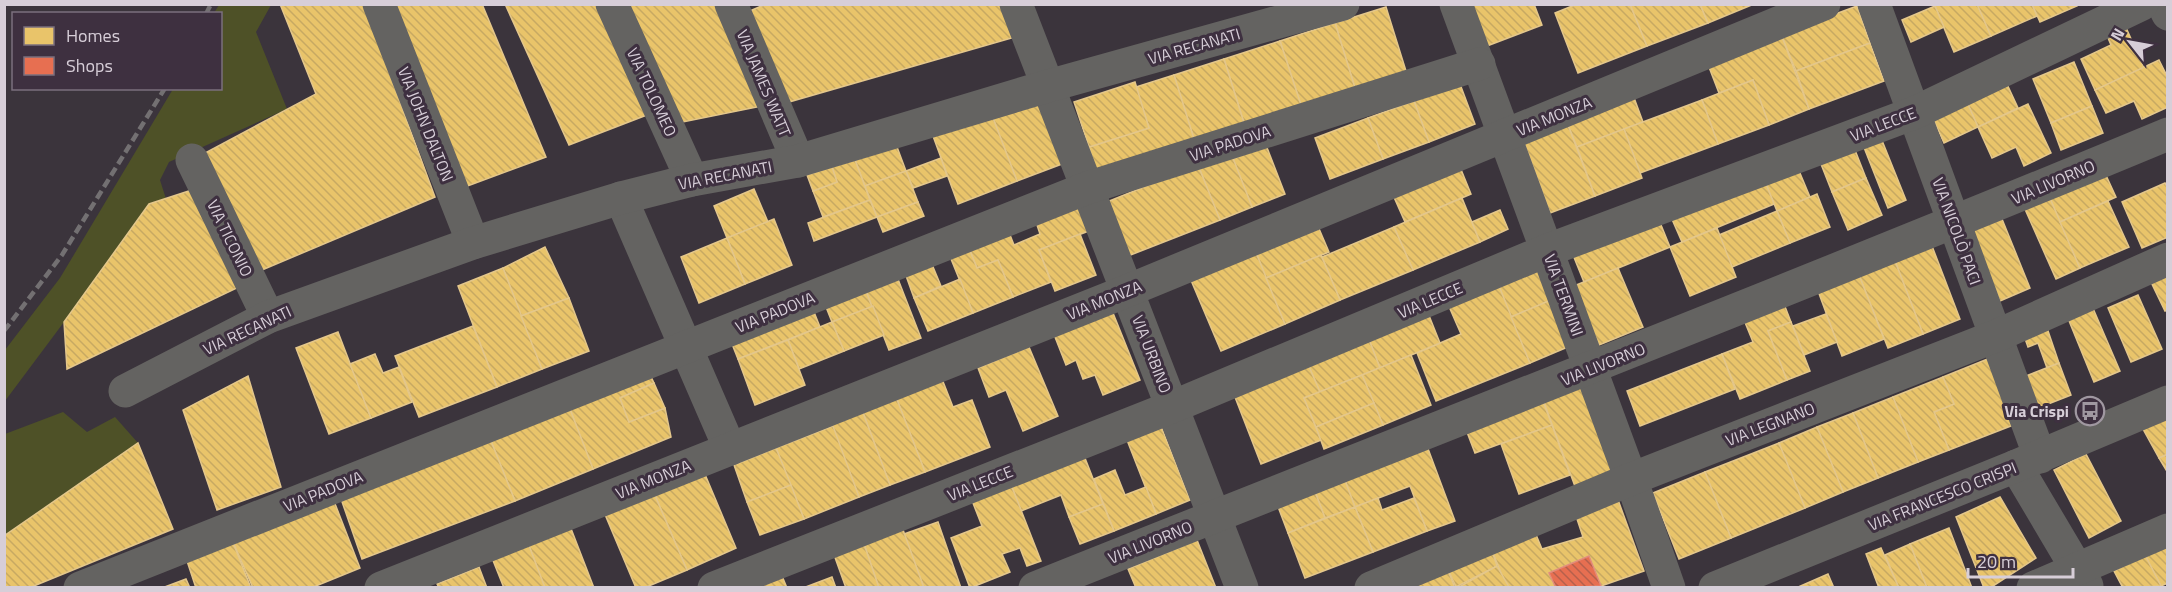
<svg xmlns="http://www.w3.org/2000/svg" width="2172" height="592" font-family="'Titillium Web',sans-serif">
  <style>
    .green { fill: #4e5127 }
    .homes { fill: url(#homes-back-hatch); stroke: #e4c78b; stroke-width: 1.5 }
    .shops { fill: url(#shops-back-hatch); stroke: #e28c7a; stroke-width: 1.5 }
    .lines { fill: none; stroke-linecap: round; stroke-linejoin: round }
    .minor { stroke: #646361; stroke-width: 33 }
    .rail { stroke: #737072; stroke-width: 4.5; stroke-dasharray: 9 4.5; stroke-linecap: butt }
    .labels { text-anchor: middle; stroke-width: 6; stroke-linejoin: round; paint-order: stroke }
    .street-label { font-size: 16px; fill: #d7ced8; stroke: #3e3040 }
    .poi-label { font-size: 16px; font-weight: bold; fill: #d7ced8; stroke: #3e3040; text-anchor: end }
  </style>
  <defs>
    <pattern id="homes-back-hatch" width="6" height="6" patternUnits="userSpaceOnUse" patternTransform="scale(1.5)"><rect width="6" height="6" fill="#e9c46a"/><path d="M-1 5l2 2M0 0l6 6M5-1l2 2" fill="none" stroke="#c7a962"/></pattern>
    <pattern id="shops-back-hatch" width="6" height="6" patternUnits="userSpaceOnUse" patternTransform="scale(1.5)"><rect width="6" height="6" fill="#e76f51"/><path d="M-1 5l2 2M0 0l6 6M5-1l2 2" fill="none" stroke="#b5604c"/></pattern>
  </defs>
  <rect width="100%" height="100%" fill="#3b343c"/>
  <g class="green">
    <polygon points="219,5 271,5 256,32 287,109 169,162 160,180 166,199 64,322 5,401 5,350 60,278 173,89 220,88 220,14 214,13"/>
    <polygon points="63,412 87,432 115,417 138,443 5,536 5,434"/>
  </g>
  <g class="homes">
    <polygon points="280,4 364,4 435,197 262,270 205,153 316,94"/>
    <polygon points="389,4 482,4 546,157 462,188"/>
    <polygon points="505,4 601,4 652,113 569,145"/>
    <polygon points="627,4 719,4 762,106 678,123"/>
    <polygon points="766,4 1002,4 1015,37 789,102 750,11"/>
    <polygon points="1471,4 1534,4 1542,25 1487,46"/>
    <polygon points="1577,4 1630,4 1647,46 1578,73 1555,13"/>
    <polygon points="1630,4 1700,4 1708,23 1647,46"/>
    <polygon points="1700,4 1754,4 1708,23"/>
    <polygon points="1939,4 1977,4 1991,36 1954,52 1935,6"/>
    <polygon points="1977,4 2032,4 2037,16 1991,36"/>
    <polygon points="2032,4 2076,4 2077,6 2040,22"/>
    <polygon points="1857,6 1870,43 1796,71 1781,34"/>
    <polygon points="1935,6 1944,27 1911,42 1902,20"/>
    <polygon points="1386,7 1406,71 1355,88 1335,23"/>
    <polygon points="1335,23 1355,88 1301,105 1280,41"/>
    <polygon points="2124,23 2144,68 2095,90 2081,59 2111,45 2105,31"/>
    <polygon points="1781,34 1809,109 1769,125 1753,80 1719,93 1707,62"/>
    <polygon points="1280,41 1301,105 1244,123 1224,59"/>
    <polygon points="1870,43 1884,81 1809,109 1796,71"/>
    <polygon points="1224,59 1244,123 1194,139 1174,75"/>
    <polygon points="2159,60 2168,78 2168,107 2142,119 2134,101 2106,113 2095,90"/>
    <polygon points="2074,62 2092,106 2051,123 2033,79"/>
    <polygon points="1174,75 1194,139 1096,170 1089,147 1149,128 1136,87"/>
    <polygon points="1753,80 1769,125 1718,144 1702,100"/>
    <polygon points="1135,82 1149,128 1089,147 1074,102"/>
    <polygon points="2006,82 2018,108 1978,127 1966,100"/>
    <polygon points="1460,84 1475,124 1429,142 1414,101"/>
    <polygon points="1633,95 1643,122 1577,147 1566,120"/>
    <polygon points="1702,100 1718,144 1640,173 1624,129"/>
    <polygon points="1966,100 1978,127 1944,143 1932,116"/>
    <polygon points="1414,101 1429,142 1383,159 1368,118"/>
    <polygon points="1039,104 1062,164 1017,181 993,118"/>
    <polygon points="2028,104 2051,153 2024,166 2016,147 1992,158 1978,127"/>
    <polygon points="2092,106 2103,133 2061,150 2051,123"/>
    <polygon points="993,118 1017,181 958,204 933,136"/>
    <polygon points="1368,118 1383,159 1330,179 1315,138"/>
    <polygon points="1566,120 1595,196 1550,213 1522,137"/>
    <polygon points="1624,129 1642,178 1595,196 1577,147"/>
    <polygon points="1881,138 1906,200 1888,208 1863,145"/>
    <polygon points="1266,145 1285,194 1252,207 1233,159"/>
    <polygon points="1853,145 1866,178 1832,192 1819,159"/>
    <polygon points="897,147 906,171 865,186 855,160"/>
    <polygon points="1231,153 1252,207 1220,220 1198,165"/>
    <polygon points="941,158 947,176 913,188 906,171"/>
    <polygon points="855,160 870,200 823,217 813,191 837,182 832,167"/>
    <polygon points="1198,165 1220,220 1128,256 1107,202"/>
    <polygon points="1797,166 1810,197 1777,211 1764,179"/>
    <polygon points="832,167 837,182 813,191 807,175"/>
    <polygon points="1460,167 1471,194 1405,222 1393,195"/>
    <polygon points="906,171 918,202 877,217 865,186"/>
    <polygon points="2104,171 2116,197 2060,222 2049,196"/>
    <polygon points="1866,178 1882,215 1848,230 1832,192"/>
    <polygon points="1764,179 1774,204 1682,242 1671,217"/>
    <polygon points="2165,183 2168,188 2168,237 2142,248 2122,202"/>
    <polygon points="195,189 239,287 67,369 64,322 149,204"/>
    <polygon points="754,189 768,222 727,238 714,206"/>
    <polygon points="1817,194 1830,227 1790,243 1777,211"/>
    <polygon points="2049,196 2080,268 2056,279 2024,207"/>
    <polygon points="1462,198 1480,242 1413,270 1394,227"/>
    <polygon points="870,200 877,217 814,241 808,223"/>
    <polygon points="1082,200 1094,229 1039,250 1051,282 1013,297 998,260 977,268 968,246 1008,230 1014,245 1040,234 1035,219"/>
    <polygon points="2108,201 2129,247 2080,268 2060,222"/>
    <polygon points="918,202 924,216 883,232 877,217"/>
    <polygon points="1500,210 1508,229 1480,242 1472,222"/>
    <polygon points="1777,211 1790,243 1732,267 1719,235"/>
    <polygon points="774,219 792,265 745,284 727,238"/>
    <polygon points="2002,219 2030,288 2000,301 1971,231"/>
    <polygon points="1659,220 1670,247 1584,282 1573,255"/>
    <polygon points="1317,224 1329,252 1266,278 1255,250"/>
    <polygon points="1394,227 1413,270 1340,300 1322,257"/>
    <polygon points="1717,228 1736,277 1690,296 1670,247"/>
    <polygon points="1080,234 1096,275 1055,291 1039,250"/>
    <polygon points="727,238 745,284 699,303 681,257"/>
    <polygon points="968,246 977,268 998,260 1013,297 973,313 949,254"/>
    <polygon points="1932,246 1960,319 1923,334 1895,261"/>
    <polygon points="545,247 569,298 521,316 503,268"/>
    <polygon points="1255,250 1285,324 1221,351 1190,278"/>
    <polygon points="1321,255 1340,300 1285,324 1266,278"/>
    <polygon points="1895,261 1923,334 1888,348 1859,275"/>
    <polygon points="931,262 941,286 914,298 905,273"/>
    <polygon points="1537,265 1551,300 1511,317 1497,281"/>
    <polygon points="503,268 542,369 497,387 458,286"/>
    <polygon points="1618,268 1643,327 1599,345 1574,286"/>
    <polygon points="896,274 921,338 889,350 864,286"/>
    <polygon points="2168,274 2168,310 2165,311 2151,282"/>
    <polygon points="1859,275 1884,339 1842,356 1818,291"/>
    <polygon points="960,279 973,313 928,331 914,298"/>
    <polygon points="1497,281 1530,363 1436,401 1417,353 1461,334 1447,302"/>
    <polygon points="864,286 872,307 832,322 824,302"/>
    <polygon points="2138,295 2162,349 2131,362 2108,308"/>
    <polygon points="569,298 589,351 542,369 521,316"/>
    <polygon points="1551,300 1570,346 1530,363 1511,317"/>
    <polygon points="1784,304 1791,322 1768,331 1787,380 1740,399 1722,354 1753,342 1744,320"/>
    <polygon points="873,306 884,335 844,351 832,322"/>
    <polygon points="2092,306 2120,371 2094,382 2067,316"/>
    <polygon points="812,307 820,327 738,359 730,339"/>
    <polygon points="1111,308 1140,380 1103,395 1095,375 1083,379 1076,360 1066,365 1053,332"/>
    <polygon points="1428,313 1440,343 1380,368 1368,337"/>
    <polygon points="1826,314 1837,342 1804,355 1793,326"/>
    <polygon points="832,322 844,351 799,369 788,340"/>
    <polygon points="1791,322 1810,371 1787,380 1768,331"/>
    <polygon points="2046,325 2059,363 2047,368 2038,343 2028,347 2023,333"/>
    <polygon points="473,326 497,387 419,417 395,356"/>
    <polygon points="338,332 371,418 329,434 296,348"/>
    <polygon points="1368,337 1380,368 1320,392 1307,362"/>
    <polygon points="788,340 805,385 755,405 738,359"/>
    <polygon points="1029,347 1058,416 1023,431 1006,390 989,397 978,368"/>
    <polygon points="375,354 383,373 399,367 412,402 371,418 350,364"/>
    <polygon points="1722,354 1735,389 1640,426 1627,391"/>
    <polygon points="1411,355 1431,405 1383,425 1362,375"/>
    <polygon points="1990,358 2016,424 1949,450 1934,412 1954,404 1943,377"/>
    <polygon points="1307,362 1320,392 1304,398 1321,440 1261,464 1233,392"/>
    <polygon points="2059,363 2071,395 2038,408 2026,376"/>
    <polygon points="648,370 654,383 620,398 629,422 665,408 671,437 593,469 568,404"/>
    <polygon points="1362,375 1374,403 1316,427 1304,398"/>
    <polygon points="248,376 281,487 217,510 183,410"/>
    <polygon points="1943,377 1954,404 1934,412 1949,450 1918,462 1893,397"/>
    <polygon points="942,379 953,407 972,400 990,447 925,472 896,397"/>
    <polygon points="1584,381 1617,474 1576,489 1542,397"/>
    <polygon points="654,383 665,408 629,422 620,398"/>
    <polygon points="896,397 925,472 890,485 862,410"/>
    <polygon points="1893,397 1918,462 1878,478 1853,413"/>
    <polygon points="1542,399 1552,425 1475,453 1465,427"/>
    <polygon points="1374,403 1383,425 1324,449 1316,427"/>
    <polygon points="568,404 593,469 515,501 489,436"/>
    <polygon points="862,410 890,485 859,497 831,423"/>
    <polygon points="1853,413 1878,478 1843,492 1817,427"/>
    <polygon points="2168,415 2168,454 2159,458 2143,429"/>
    <polygon points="1159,421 1190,500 1156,514 1125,435"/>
    <polygon points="1552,425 1570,475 1519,494 1501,444"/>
    <polygon points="833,426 859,497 804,519 776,448"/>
    <polygon points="1817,427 1843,492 1805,508 1779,443"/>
    <polygon points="489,436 515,501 362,559 340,496"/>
    <polygon points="138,443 173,529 29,588 4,588 4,536"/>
    <polygon points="1779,443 1805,508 1731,538 1705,472"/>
    <polygon points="1427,446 1455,521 1427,531 1410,486 1355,507 1344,478"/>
    <polygon points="776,448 791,485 747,502 734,465"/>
    <polygon points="1083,453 1103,504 1069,517 1061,495 1021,511 1010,482"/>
    <polygon points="2086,454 2121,521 2089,538 2054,470"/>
    <polygon points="2168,454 2168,473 2159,458"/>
    <polygon points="1115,470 1125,495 1146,487 1156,514 1114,531 1094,479"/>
    <polygon points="704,472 736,548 687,570 654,493"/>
    <polygon points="1705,472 1731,538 1679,559 1653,493"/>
    <polygon points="1344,478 1355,507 1325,518 1314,489"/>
    <polygon points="1010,482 1041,561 1027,566 1020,548 1002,554 1010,572 970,588 951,538 982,526 971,498"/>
    <polygon points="650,484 687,570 644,588 636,588 601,505"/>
    <polygon points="791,485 804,519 760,535 747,502"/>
    <polygon points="1314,489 1325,518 1288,533 1277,504"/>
    <polygon points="332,496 360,568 311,588 253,588 230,535"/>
    <polygon points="1617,497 1644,571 1601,586 1589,556 1549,573 1556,588 1507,588 1491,548 1534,530 1542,549 1583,537 1575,513"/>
    <polygon points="2000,497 2036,558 1990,588 1984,588 1956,517"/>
    <polygon points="1378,498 1382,510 1414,498 1427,531 1373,552 1355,507"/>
    <polygon points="1103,504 1114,531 1080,544 1069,517"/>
    <polygon points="1355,507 1373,552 1305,578 1288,533"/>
    <polygon points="938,522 961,588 924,588 904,534"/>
    <polygon points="570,526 594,588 545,588 528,543"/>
    <polygon points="902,527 924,588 879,588 863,541"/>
    <polygon points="1949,528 1972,588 1927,588 1910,544"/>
    <polygon points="230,535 251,588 196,588 185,555"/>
    <polygon points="1197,540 1216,588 1136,588 1128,569"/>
    <polygon points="863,541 879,588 846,588 833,552"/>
    <polygon points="528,543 545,588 504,588 492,558"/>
    <polygon points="1910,544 1927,588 1894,588 1898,586 1885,555"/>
    <polygon points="2168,544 2168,583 2161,586 2145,555"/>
    <polygon points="1491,548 1497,566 1456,587 1446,565"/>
    <polygon points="1881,548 1898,586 1894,588 1879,588 1866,554"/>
    <polygon points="2145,555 2161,586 2123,588 2114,571"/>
    <polygon points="1446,565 1455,588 1393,588"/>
    <polygon points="1497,566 1509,587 1457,588"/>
    <polygon points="479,567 487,588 439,588 437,584"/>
    <polygon points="780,571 787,588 740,588"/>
    <polygon points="1828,574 1834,588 1796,588"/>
    <polygon points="832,577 836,588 803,588"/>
    <polygon points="186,579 190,588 162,588"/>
  </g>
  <polygon class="shops" points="1589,556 1601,586 1556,588 1549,573"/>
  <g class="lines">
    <g class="minor">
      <polyline points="379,4 473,243"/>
      <polyline points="612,4 692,180"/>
      <polyline points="731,4 798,161"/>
      <polyline points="1016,4 1242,588"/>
      <polyline points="1456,4 1631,479 1669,588"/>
      <polyline points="1874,4 2040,457"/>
      <polyline points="2163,4 2168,14"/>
      <polyline points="192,160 268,317"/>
      <polyline points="621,198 730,449"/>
      <polyline points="125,391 268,317 473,243 621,198 692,180 798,161 1048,86 1343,4"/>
      <polyline points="2016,466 2087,586"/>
      <polyline points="80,588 1087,188 1479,64"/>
      <polyline points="381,588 1127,291 1824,4"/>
      <polyline points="714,588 1172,407 1548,250 1914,113 2142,4"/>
      <path d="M1035 588C1413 437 1792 290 2168 134"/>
      <polyline points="1371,588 1631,479 1996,336 2168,259"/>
      <polyline points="1715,588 2016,466 2168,402"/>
      <polyline points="2033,588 2168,530"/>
    </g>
    <g class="rail">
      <polyline points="206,14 211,4"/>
      <polyline points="4,331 62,255 165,88"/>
    </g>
  </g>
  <defs>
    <g id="bus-ring" transform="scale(1.5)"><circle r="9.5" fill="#3e3040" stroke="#a098a1" stroke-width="1.5"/><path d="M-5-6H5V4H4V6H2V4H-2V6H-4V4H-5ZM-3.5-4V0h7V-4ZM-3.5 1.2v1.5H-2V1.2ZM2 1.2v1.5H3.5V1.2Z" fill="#a098a1"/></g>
  </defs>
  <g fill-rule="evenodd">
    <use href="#bus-ring" x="2090" y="411"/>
  </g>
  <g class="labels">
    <g class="street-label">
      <text transform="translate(1194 46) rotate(-16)" y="6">VIA RECANATI</text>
      <text transform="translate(764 83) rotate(67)" y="6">VIA JAMES WATT</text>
      <text transform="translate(652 92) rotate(65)" y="6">VIA TOLOMEO</text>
      <text transform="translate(1554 116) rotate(-22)" y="6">VIA MONZA</text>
      <text transform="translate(426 124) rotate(68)" y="6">VIA JOHN DALTON</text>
      <text transform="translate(1883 124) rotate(-21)" y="6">VIA LECCE</text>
      <text transform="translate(1230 143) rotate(-18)" y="6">VIA PADOVA</text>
      <text transform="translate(725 175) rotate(-11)" y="6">VIA RECANATI</text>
      <text transform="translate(2053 182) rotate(-23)" y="6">VIA LIVORNO</text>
      <text transform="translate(1957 231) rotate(70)" y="6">VIA NICOLÒ PACI</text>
      <text transform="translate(230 238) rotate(64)" y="6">VIA TICONIO</text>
      <text transform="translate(1564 295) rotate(70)" y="6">VIA TERMINI</text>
      <text transform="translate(1104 300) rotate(-22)" y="6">VIA MONZA</text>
      <text transform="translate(1430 300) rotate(-23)" y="6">VIA LECCE</text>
      <text transform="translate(775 312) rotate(-22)" y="6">VIA PADOVA</text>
      <text transform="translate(247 330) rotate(-25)" y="6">VIA RECANATI</text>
      <text transform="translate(1152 354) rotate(69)" y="6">VIA URBINO</text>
      <text transform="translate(1603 364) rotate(-22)" y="6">VIA LIVORNO</text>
      <text transform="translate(1770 424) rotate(-21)" y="6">VIA LEGNANO</text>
      <text transform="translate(653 479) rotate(-22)" y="6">VIA MONZA</text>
      <text transform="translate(980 483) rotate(-22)" y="6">VIA LECCE</text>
      <text transform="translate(323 491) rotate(-22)" y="6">VIA PADOVA</text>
      <text transform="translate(1942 496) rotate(-22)" y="6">VIA FRANCESCO CRISPI</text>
      <text transform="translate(1150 542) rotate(-22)" y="6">VIA LIVORNO</text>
    </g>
    <g class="poi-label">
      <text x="2069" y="417">Via Crispi</text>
    </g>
  </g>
  <rect width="2172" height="592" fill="none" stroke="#d7ced8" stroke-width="12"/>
  <rect x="12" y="12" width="210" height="78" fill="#3e3040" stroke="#7b6f7d" stroke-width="1.5"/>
  <rect x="24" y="27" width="30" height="18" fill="#e9c46a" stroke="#7b6f7d" stroke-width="1.5"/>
  <text x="66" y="42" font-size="18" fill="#d7ced8">Homes</text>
  <rect x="24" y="57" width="30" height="18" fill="#e76f51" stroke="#7b6f7d" stroke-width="1.5"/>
  <text x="66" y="72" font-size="18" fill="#d7ced8">Shops</text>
  <g transform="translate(2130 42) rotate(301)" stroke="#3e3040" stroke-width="4.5" paint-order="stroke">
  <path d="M0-4.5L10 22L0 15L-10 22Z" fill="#d7ced8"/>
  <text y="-9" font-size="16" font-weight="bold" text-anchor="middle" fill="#d7ced8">N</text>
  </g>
  <path d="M1968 568v9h105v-9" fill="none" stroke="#d7ced8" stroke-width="3"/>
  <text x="1977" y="568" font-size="18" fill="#d7ced8" stroke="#3e3040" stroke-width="4.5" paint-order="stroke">20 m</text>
</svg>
